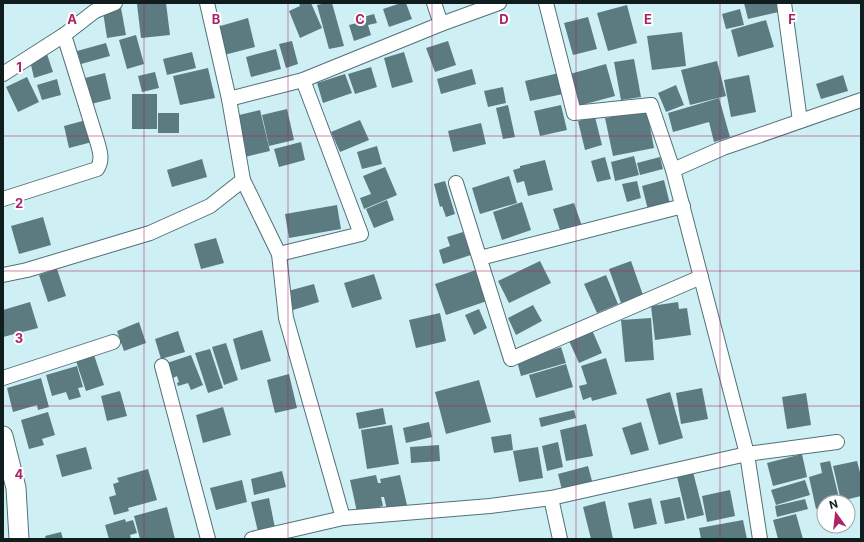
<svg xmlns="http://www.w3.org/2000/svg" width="864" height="542" font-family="Inter,sans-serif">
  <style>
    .building { fill: #5c7b80 }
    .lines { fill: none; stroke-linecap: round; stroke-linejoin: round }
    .street-casing { stroke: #527175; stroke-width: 16 }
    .secondary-casing { stroke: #527175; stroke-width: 21 }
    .street { stroke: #fff; stroke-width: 14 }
    .secondary { stroke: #fff; stroke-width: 19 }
    .grid { fill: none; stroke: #ac2366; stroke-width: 1; stroke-opacity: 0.55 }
    .grid-label { font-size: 13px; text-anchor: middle; font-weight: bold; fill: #ac2366; stroke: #fff; stroke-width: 4; stroke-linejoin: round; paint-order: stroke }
  </style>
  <rect width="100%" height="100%" fill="#cef0f5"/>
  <g class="building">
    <polygon points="145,3 166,3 170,35 141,38 137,4"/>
    <polygon points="299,3 311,3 322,28 300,38 289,11 300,6"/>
    <polygon points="326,3 332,3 344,46 329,49 317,5"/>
    <polygon points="401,3 406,3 412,19 389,27 383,9"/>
    <polygon points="744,3 781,3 783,11 748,19"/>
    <polygon points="627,5 637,43 608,51 597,13"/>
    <polygon points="121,8 126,35 107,38 103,12"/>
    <polygon points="740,9 744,25 726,29 722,14"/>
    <polygon points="374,14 377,23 368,25 371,35 354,41 349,25 357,23 356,19"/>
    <polygon points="588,17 597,49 573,55 564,23"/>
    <polygon points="248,18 255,47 224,55 217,27"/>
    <polygon points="766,20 774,47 738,57 731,30"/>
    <polygon points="682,32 686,66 652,70 647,36"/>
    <polygon points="136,35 144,64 127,69 119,40"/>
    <polygon points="292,41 298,64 286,68 279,44"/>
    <polygon points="448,41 456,65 435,72 426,48"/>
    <polygon points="106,43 110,56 81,64 77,51"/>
    <polygon points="276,49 281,69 251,77 246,57"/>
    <polygon points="192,52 196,68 167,75 163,59"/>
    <polygon points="404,52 413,82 392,88 384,58"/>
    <polygon points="47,54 53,72 34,78 31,65 33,64 33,61 41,58 40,56"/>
    <polygon points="634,59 641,97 621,100 614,62"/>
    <polygon points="717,61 726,96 690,105 681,70"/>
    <polygon points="606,64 615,96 578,106 570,74"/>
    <polygon points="371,67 377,87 355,94 348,74"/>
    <polygon points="208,68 215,98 180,105 173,76"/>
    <polygon points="472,69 476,84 441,94 437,79"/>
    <polygon points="155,72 159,88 142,92 138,76"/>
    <polygon points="105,73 111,99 91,104 85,78"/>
    <polygon points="559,73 563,94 530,101 525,81"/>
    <polygon points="345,74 352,93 323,103 317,83"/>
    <polygon points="749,75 756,112 731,117 724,80"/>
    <polygon points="843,75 848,91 821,99 816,84"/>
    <polygon points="27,77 39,102 18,112 6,87"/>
    <polygon points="57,79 61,95 42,100 37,85"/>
    <polygon points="676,85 684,105 666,112 658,93"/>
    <polygon points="503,87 506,103 488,107 484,91"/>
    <rect x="132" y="94" width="25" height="35"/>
    <polygon points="719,98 730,137 714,142 709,122 673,132 668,113"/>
    <polygon points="508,105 515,137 503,139 496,108"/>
    <polygon points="561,105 567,130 540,136 534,111"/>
    <polygon points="287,109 294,140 269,146 262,115"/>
    <polygon points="260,110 270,151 245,157 235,116"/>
    <polygon points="647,111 654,148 613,156 605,118"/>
    <rect x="158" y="113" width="21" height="20"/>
    <polygon points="595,117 602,145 585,150 578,121"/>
    <polygon points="86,120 92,142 69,148 64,126"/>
    <polygon points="360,120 369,140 340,152 331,132"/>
    <polygon points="481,123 486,144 453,152 448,131"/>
    <polygon points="301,142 305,160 279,167 274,149"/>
    <polygon points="377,146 382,164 362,169 357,152"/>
    <polygon points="634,156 639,175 615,181 611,162"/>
    <polygon points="605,157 611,179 597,182 591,161"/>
    <polygon points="660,157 663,169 640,175 637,163"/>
    <polygon points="202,159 207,177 172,187 167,170"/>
    <polygon points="545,160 553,190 528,196 524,181 517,183 513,170 520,168 520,166"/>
    <polygon points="385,167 397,195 364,209 360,198 371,194 363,176"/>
    <polygon points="509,176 517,203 480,214 472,188"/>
    <polygon points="664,180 670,204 648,210 642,186"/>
    <polygon points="445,181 455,214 446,217 442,206 440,207 434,184"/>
    <polygon points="637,181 641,198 627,202 622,184"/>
    <polygon points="387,200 394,220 374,228 366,209"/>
    <polygon points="522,202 531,230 502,240 493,212"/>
    <polygon points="574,203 583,229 562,236 553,209"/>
    <polygon points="337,205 341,229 289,238 285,214"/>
    <polygon points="43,217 51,245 19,254 11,226"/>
    <polygon points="463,232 471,255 443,264 439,250 450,246 447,237"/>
    <polygon points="216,238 224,263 201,269 194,244"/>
    <polygon points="540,261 551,283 509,303 498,281"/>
    <polygon points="631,261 643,295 621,303 609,269"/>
    <polygon points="57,269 66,296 48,302 39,275"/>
    <polygon points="476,270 487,301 446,315 435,284"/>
    <polygon points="374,274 382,299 352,308 344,283"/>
    <polygon points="606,275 618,304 597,313 584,284"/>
    <polygon points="314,284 319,302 293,310 288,291"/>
    <polygon points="30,302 38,328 3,337 3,310"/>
    <polygon points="678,302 679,309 687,308 691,335 655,340 651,306"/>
    <polygon points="533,305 542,321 516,335 508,318"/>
    <polygon points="479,309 487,328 474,335 465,315"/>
    <polygon points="440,313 446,341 416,348 409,320"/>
    <polygon points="651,318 654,360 625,362 621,320"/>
    <polygon points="139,322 146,343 124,351 117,331"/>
    <polygon points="262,330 271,361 241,370 233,339"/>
    <polygon points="592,330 602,353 579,363 569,341"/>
    <polygon points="178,331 185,352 161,359 155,339"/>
    <polygon points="226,343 238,380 224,385 212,347"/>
    <polygon points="561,347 566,363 521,376 517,361"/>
    <polygon points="210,349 223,388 208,393 195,353"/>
    <polygon points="93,352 104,385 86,391 75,358"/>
    <polygon points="191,355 203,385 191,390 188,383 178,386 177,383 179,382 177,376 173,378 167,363"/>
    <polygon points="606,358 617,394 592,401 591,397 583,400 579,386 587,384 581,366"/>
    <polygon points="566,364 573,387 536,398 529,375"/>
    <polygon points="77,366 83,387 78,388 81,397 69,400 66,392 52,396 46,375"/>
    <polygon points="289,374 297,408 275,413 267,380"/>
    <polygon points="41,378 49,407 38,410 37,405 13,412 7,388"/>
    <polygon points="479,380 491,422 446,434 435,392"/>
    <polygon points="702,388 708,419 681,424 676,393"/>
    <polygon points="120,391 127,416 107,421 101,396"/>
    <polygon points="670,392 683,438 659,445 646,399"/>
    <polygon points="806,393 811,425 787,429 782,397"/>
    <polygon points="223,407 231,435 203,443 196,415"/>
    <polygon points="383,408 386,424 359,429 356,413"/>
    <polygon points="574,410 576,418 541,427 539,418"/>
    <polygon points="48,412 55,435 42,439 44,445 29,449 21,420"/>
    <polygon points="429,422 432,437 406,443 403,428"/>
    <polygon points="641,422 649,450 631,455 622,428"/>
    <polygon points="586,424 593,456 566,461 560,430"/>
    <polygon points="392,425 399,464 367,469 361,430"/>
    <polygon points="511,434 513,450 494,453 491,437"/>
    <polygon points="558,442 563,467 547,471 542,446"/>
    <polygon points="439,445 440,461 411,463 410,447"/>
    <polygon points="86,447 92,469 62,477 56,455"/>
    <polygon points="538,447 543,478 519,482 513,451"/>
    <polygon points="802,454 807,477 773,486 767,463"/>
    <polygon points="830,461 840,502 824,502 824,507 816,509 809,477 822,473 820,463"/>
    <polygon points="857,461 861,476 861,496 841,501 833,466"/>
    <polygon points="588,466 592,481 562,490 558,474"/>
    <polygon points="692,468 704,515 687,519 676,472"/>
    <polygon points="148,469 157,500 128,508 129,511 114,515 109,497 116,495 113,484 119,482 117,478"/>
    <polygon points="282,471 286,487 254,495 251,479"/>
    <polygon points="376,475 378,483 381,483 380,479 400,475 407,505 387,510 384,497 381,497 383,506 357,512 350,480"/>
    <polygon points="242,480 247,502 216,510 210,488"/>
    <polygon points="805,480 810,495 776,505 771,490"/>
    <polygon points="730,490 735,516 707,522 702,496"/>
    <polygon points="680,497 685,520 665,524 660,501"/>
    <polygon points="269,498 275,528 258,532 251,502"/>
    <polygon points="651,498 657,524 634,529 628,503"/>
    <polygon points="805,499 808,509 777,517 775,506"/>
    <polygon points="605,501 613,539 591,539 583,507"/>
    <polygon points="167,507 175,539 140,539 134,516"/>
    <polygon points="796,514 803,539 778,539 773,520"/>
    <polygon points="125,519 126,522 133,520 137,533 130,535 131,539 109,539 105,525"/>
    <polygon points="743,520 747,539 701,539 699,528"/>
    <polygon points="61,532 63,539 46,539 45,536"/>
  </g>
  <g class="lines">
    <g class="street-casing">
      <g id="street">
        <polyline points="207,3 229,99 243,180 279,254 286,318 343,518"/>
        <polyline points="434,3 441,24"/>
        <polyline points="546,3 574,113 651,105 673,170 747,454 760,539"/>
        <polyline points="784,3 800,121"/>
        <polyline points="3,74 64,35 95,11 115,3"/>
        <polyline points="229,99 303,80 441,24 499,3"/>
        <polyline points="673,170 723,148 861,100"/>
        <polyline points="456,183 511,359 701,277"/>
        <path d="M3 199 97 169C103 160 100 151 97 141L64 35"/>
        <polyline points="279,254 361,234 303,80"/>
        <polyline points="480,258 683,206"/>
        <polyline points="3,275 27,270 150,233 210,206 243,180"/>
        <polyline points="162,366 208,539"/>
        <polyline points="3,378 113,342"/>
        <polyline points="551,498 560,539"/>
        <polyline points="252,539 343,518 490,506 551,498 747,454 837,442"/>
      </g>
    </g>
    <g class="secondary-casing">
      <polyline id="secondary" points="3,436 16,488 19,539"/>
    </g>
    <use href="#street" class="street"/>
    <use href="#secondary" class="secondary"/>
  </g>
  <path class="grid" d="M144 3V539M288 3V539M432 3V539M576 3V539M720 3V539M3 136H861M3 271H861M3 406H861"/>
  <g class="grid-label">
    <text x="72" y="24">A</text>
    <text x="216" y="24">B</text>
    <text x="360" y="24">C</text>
    <text x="504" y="24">D</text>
    <text x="648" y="24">E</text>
    <text x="792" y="24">F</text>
    <text x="19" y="72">1</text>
    <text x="19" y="208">2</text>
    <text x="19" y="343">3</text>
    <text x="19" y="479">4</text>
  </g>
  <rect width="864" height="542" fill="none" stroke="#101d1f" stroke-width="8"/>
  <g transform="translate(836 514) rotate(345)"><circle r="19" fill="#ffffff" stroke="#9fa5a5"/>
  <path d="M0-3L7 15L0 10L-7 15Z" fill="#ac2366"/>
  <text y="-6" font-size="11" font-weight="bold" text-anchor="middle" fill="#101d1f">N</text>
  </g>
</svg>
